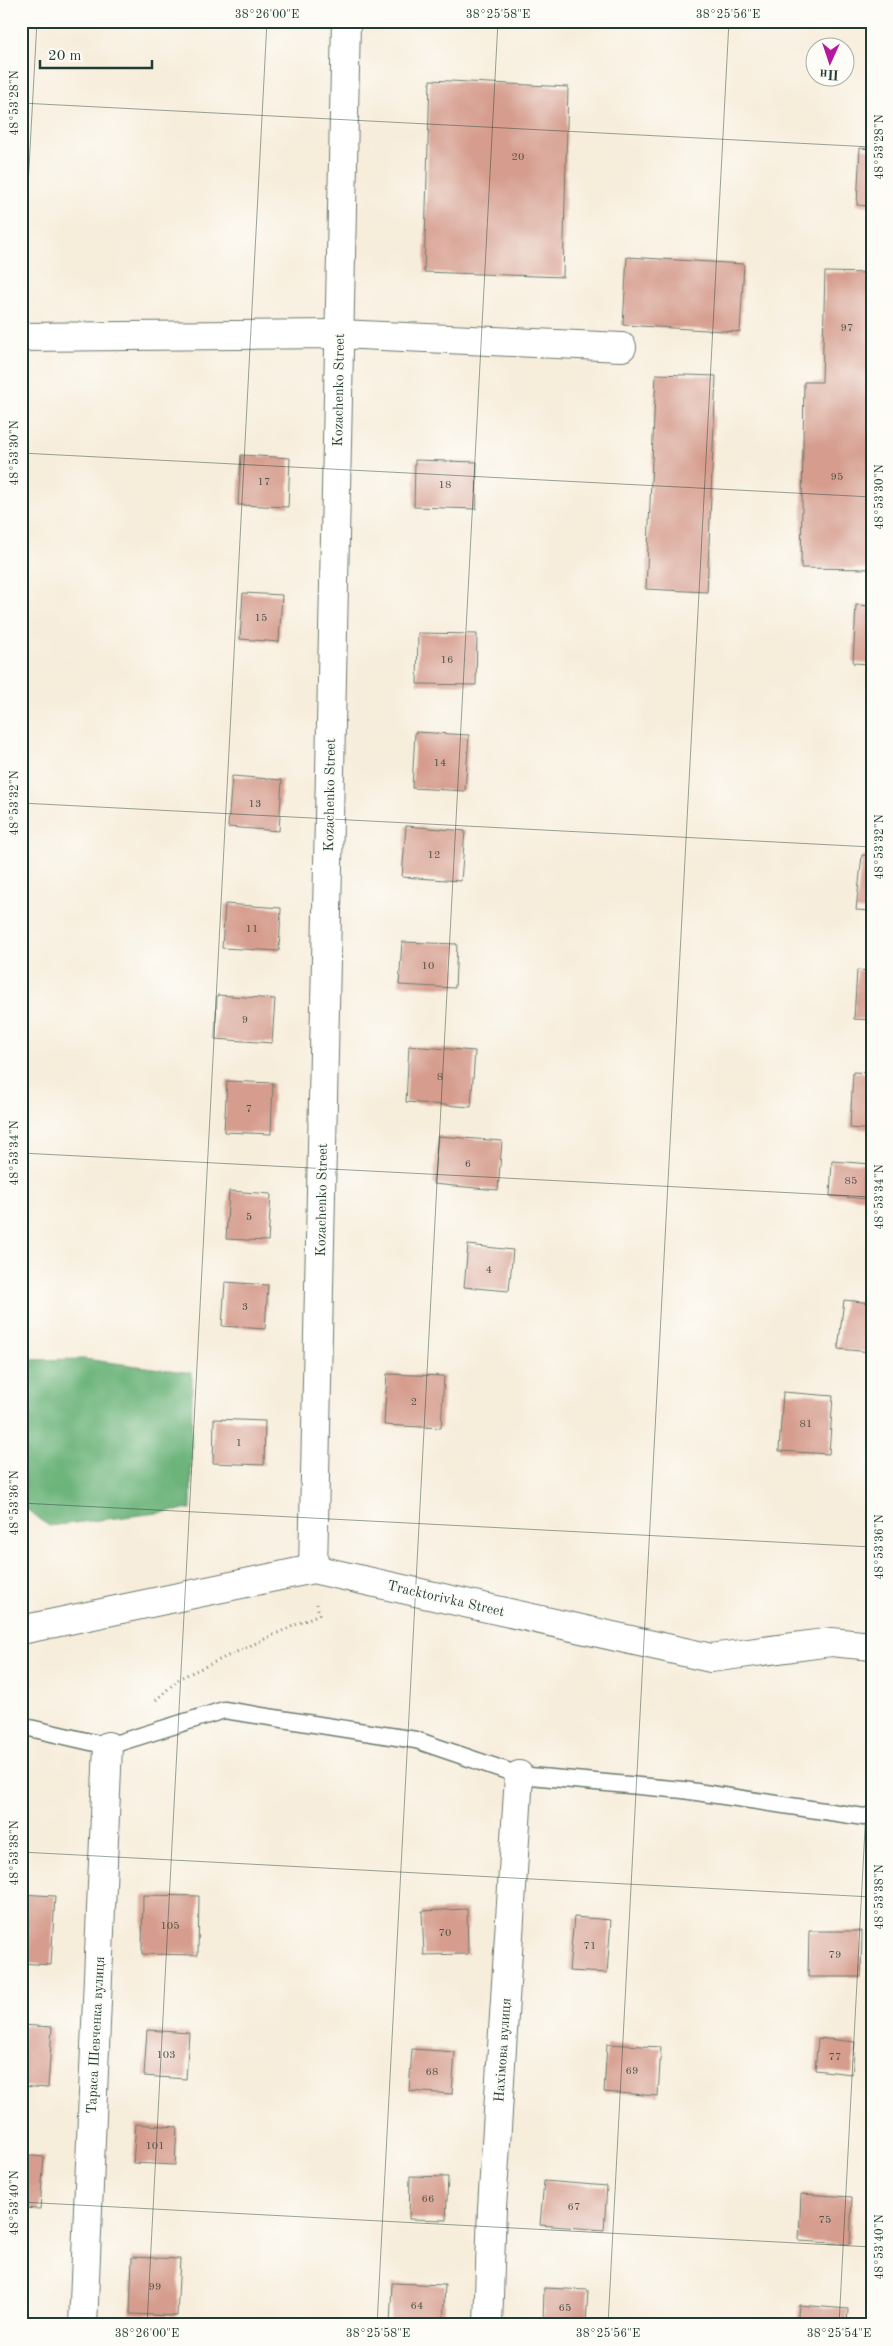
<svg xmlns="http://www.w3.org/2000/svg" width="893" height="2346" font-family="'Old Standard TT',serif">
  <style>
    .forest { fill: #6cb47a; stroke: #467857 }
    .building { fill: #d69d8e }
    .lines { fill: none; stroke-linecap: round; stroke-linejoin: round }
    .service-casing { stroke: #6b7b6e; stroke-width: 19 }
    .minor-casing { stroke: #6b7b6e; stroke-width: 30 }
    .path { stroke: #6b7b6e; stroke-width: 3; stroke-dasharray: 1 4; stroke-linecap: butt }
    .service { stroke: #fff; stroke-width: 16 }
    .minor { stroke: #fff; stroke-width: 28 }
    .ticks { fill: none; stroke: #1f3d34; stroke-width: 1; stroke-opacity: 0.45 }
    .labels { text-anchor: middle; stroke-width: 4; stroke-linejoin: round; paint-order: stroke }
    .number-label { font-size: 11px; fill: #4d554a }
    .street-label { font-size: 14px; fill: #1f3d34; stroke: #fdfcf7 }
    .neatline { fill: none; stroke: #1f3d34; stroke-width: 2 }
    .ticks-label { font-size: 12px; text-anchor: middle; fill: #1f3d34 }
  </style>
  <rect width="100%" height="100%" fill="#fdfcf7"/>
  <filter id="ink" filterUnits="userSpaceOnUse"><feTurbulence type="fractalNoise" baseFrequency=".02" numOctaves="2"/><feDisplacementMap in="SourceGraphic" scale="10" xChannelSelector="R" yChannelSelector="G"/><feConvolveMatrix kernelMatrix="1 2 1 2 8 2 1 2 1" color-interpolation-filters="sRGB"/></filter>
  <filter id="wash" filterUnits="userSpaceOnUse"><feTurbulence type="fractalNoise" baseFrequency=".0096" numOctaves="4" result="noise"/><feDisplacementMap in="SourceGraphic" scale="20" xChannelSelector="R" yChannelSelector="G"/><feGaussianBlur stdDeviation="1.12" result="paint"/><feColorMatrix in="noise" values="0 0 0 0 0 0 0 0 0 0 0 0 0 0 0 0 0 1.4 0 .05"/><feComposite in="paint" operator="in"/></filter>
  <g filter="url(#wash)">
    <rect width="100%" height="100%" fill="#f7eddb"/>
    <polygon class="forest" points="84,1359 192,1373 191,1509 49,1526 21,1505 21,1360"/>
    <g id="blocks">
      <g class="building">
        <polygon points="430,80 568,87 563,277 424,272"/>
        <polygon points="860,148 872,149 872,206 857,205"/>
        <polygon points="627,257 744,264 740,332 623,325"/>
        <polygon points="825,272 872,273 872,569 801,568 804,382 822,382"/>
        <polygon points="656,374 716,376 707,592 646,589"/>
        <polygon points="241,455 290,458 288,507 238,505"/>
        <polygon points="415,460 477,462 476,509 414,507"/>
        <polygon points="243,593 282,595 279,642 240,639"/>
        <polygon points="856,605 872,606 872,664 853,663"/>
        <polygon points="418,633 477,634 476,685 417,684"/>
        <polygon points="415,732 469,735 465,791 412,788"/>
        <polygon points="232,776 282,780 279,831 228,827"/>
        <polygon points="406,826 465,831 461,881 402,877"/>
        <polygon points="862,855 872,856 872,911 856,910"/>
        <polygon points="225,904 281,908 279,951 222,948"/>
        <polygon points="402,942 457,944 455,988 399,985"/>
        <polygon points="857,970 872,971 872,1020 854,1019"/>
        <polygon points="217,995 275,999 272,1043 215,1039"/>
        <polygon points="409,1046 475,1051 471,1107 406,1102"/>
        <polygon points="853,1072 872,1073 872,1130 850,1128"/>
        <polygon points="227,1081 273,1083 271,1134 224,1132"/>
        <polygon points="438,1136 502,1141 498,1190 433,1184"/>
        <polygon points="832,1161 872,1164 872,1199 830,1196"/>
        <polygon points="229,1191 271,1194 268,1241 226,1239"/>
        <polygon points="468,1245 513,1250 509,1291 464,1287"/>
        <polygon points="225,1282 268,1285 265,1329 222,1326"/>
        <polygon points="844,1300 872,1303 872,1352 838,1349"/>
        <polygon points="387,1374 444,1376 441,1428 384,1425"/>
        <polygon points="783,1392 833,1396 829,1454 779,1451"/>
        <polygon points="214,1419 265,1421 264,1465 213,1463"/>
        <polygon points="21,1894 55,1896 51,1965 21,1963"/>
        <polygon points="143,1895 199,1896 198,1955 142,1954"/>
        <polygon points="467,1909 468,1954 424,1955 422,1911"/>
        <polygon points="574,1917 611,1920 607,1973 569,1971"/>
        <polygon points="809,1931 862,1931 861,1977 808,1977"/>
        <polygon points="21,2025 52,2027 48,2088 21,2086"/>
        <polygon points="147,2030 189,2033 186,2079 144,2076"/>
        <polygon points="818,2038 855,2042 852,2074 815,2070"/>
        <polygon points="607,2044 661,2047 658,2096 604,2092"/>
        <polygon points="412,2049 455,2052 452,2094 409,2091"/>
        <polygon points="136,2124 177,2127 175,2165 133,2163"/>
        <polygon points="21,2155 44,2157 40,2209 21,2208"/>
        <polygon points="410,2176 448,2177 446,2220 409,2219"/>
        <polygon points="544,2181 607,2186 604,2230 540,2225"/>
        <polygon points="801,2194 852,2197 850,2244 799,2241"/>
        <polygon points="132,2257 180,2259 177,2316 130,2314"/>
        <polygon points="392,2283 445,2285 443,2325 390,2325"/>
        <polygon points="544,2288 588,2290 586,2325 543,2325"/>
        <polygon points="799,2305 848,2309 847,2325 797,2325"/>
      </g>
    </g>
  </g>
  <g filter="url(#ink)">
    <use href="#blocks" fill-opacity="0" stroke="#6b7b6e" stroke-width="1"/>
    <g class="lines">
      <g class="service-casing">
        <polyline id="service" points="21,1726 108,1746 224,1710 416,1740 519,1775 683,1790 864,1817 872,1815"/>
      </g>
      <g class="minor-casing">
        <g id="minor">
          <polyline points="21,337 339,334 622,347"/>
          <polyline points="313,1569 346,21"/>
          <polyline points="21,1630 313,1569 711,1658 831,1642 872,1646"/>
          <polyline points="83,2325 108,1746"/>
          <polyline points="488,2325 492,2208 519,1775"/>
        </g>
      </g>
      <polyline class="path" points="156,1700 180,1678 319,1614 317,1604"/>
      <use href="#service" class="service"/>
      <use href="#minor" class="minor"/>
    </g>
  </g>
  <path class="ticks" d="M21 103 872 147M21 314 37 21M21 453 872 497M21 803 872 847M21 1153 872 1197M21 1503 872 1547M21 1852 872 1897M21 2202 872 2247M147 2325 267 21M377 2325 498 21M608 2325 729 21M839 2325 872 1695"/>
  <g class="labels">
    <g class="number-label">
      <text x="518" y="160">20</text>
      <text x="847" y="331">97</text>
      <text x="837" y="480">95</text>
      <text x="264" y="485">17</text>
      <text x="445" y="488">18</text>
      <text x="261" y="621">15</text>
      <text x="447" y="663">16</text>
      <text x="440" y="766">14</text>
      <text x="255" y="807">13</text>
      <text x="434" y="858">12</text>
      <text x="252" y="932">11</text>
      <text x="428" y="969">10</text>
      <text x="245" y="1023">9</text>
      <text x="440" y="1080">8</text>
      <text x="249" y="1112">7</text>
      <text x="468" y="1167">6</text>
      <text x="851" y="1184">85</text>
      <text x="249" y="1220">5</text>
      <text x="489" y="1273">4</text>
      <text x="245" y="1310">3</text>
      <text x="414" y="1405">2</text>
      <text x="806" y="1427">81</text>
      <text x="239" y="1446">1</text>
      <text x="170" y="1929">105</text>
      <text x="445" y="1936">70</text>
      <text x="590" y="1949">71</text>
      <text x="835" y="1958">79</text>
      <text x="166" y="2058">103</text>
      <text x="835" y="2060">77</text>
      <text x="632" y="2074">69</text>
      <text x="432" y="2075">68</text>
      <text x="155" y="2149">101</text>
      <text x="428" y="2202">66</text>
      <text x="574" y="2210">67</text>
      <text x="825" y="2223">75</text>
      <text x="155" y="2290">99</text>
      <text x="417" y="2309">64</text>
      <text x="565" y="2311">65</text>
    </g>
    <g class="street-label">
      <text transform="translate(338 390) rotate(-89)" y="5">Kozachenko Street</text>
      <text transform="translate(329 795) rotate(-89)" y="5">Kozachenko Street</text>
      <text transform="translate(321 1200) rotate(-89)" y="5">Kozachenko Street</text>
      <text transform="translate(446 1598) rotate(13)" y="5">Tracktorivka Street</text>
      <text transform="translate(95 2035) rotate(-87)" y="5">Тараса Шевченка вулиця</text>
      <text transform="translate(502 2050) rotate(-86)" y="5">Нахімова вулиця</text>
    </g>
  </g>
  <rect width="893" height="2346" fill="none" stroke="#fdfcf7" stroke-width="55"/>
  <g transform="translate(830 62) rotate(183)"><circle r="24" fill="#fdfcf7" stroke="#a4b0a9"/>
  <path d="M0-4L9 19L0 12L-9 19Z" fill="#b5179e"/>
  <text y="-8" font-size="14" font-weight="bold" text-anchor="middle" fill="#1f3d34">Пн</text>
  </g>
  <path d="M40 60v8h112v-8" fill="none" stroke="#1f3d34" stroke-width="2.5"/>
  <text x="48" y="60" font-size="15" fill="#1f3d34" stroke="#fdfcf7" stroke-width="4" paint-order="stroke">20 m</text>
  <rect x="28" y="28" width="838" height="2290" class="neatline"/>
  <g class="ticks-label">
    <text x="267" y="18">38°26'00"E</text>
    <text x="498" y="18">38°25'58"E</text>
    <text x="728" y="18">38°25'56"E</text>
    <text transform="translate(14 103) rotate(-90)" y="4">48°53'28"N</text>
    <text transform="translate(879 147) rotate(-90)" y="4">48°53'28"N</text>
    <text transform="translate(14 453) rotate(-90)" y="4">48°53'30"N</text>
    <text transform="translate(879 497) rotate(-90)" y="4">48°53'30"N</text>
    <text transform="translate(14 803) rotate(-90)" y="4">48°53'32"N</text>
    <text transform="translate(879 847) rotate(-90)" y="4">48°53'32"N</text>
    <text transform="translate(14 1153) rotate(-90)" y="4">48°53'34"N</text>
    <text transform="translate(879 1197) rotate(-90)" y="4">48°53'34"N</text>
    <text transform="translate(14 1503) rotate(-90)" y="4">48°53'36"N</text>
    <text transform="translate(879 1547) rotate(-90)" y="4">48°53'36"N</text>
    <text transform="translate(14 1853) rotate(-90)" y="4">48°53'38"N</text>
    <text transform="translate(879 1897) rotate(-90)" y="4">48°53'38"N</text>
    <text transform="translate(14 2203) rotate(-90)" y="4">48°53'40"N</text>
    <text transform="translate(879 2247) rotate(-90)" y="4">48°53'40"N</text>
    <text x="147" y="2337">38°26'00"E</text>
    <text x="378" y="2337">38°25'58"E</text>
    <text x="608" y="2337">38°25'56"E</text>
    <text x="839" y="2337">38°25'54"E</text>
  </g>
</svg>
